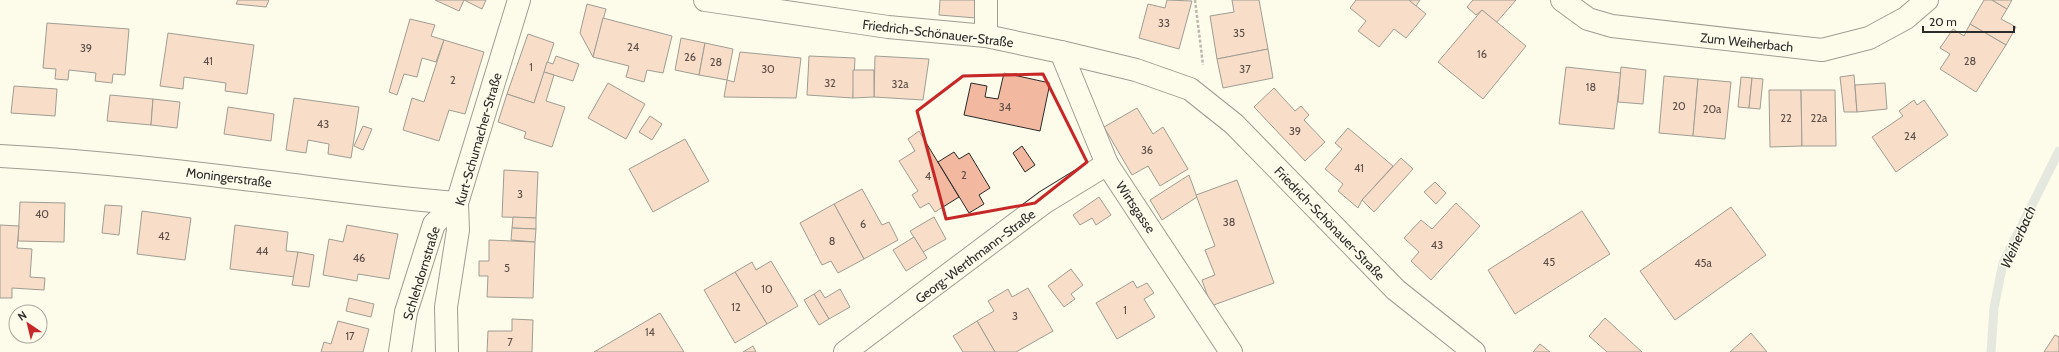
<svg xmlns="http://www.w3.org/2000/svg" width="2059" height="352" font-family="Cabin,sans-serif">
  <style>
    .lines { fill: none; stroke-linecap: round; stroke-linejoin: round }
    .stream { stroke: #c7d0d0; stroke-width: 9 }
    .building { fill: #f2b8a0; stroke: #2b2b2b }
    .street-casing { stroke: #2b2b2b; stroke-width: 24 }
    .path { stroke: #6a6964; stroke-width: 2.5; stroke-dasharray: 3 2; stroke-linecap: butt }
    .street { stroke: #fdfbea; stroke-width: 22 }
    .marked { fill: none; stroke: #c62828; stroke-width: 3; stroke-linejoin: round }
    .labels { text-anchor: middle; stroke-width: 3; stroke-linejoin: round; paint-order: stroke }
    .number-label { font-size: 11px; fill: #5d4e48 }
    .street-label { font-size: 13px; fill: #2b2b2b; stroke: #fdfbea }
    .water-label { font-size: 14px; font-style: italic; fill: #2b2b2b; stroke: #fdfbea }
  </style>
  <rect width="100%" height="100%" fill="#fdfbea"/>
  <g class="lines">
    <polyline class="stream" points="1991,352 1994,308 2003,263 2059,151"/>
  </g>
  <g class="building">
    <polygon points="238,0 269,0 266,7 236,4"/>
    <polygon points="435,0 486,0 482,9 464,0 459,11"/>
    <polygon points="940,0 977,0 976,18 939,15"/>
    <polygon points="1167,0 1192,1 1179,49 1139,38 1148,4 1165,8"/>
    <polygon points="1232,0 1259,0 1268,49 1217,59 1210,16 1234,12"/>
    <polygon points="1356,0 1409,0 1426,14 1406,38 1394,29 1379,47 1358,31 1366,21 1350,8"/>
    <polygon points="1409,0 1420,0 1416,6"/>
    <polygon points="1473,0 1516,0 1496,23 1482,10 1476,15 1467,7"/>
    <polygon points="1984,0 1992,0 2007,9 2001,19 2016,27 2006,45 1970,24"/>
    <polygon points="1992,0 2012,0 2007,9"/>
    <polygon points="587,4 606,9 593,57 580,33"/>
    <polygon points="1482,10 1526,46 1483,99 1438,62"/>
    <polygon points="603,18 672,36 663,73 647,70 644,82 626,77 629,66 593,57"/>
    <polygon points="410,19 435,25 431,36 444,40 436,62 422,58 417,77 404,74 397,95 389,92"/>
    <polygon points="47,23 129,29 125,75 113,74 112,83 95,81 96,73 69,70 68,80 55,79 56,69 43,68"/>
    <polygon points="1970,24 2006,45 1976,92 1940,69 1950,54 1940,48 1953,29 1964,36"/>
    <polygon points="168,33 254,45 247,94 225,91 226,83 184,77 183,89 160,86"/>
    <polygon points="528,34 554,43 534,103 507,94"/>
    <polygon points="681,38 705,43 699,75 675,70"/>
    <polygon points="444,40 484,52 465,114 449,110 439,141 403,130 412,98 424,102"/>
    <polygon points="705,43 733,49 727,80 699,75"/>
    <polygon points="1268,49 1273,78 1223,88 1217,59"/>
    <polygon points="740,52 801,58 796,98 724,97 727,80 734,82"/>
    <polygon points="556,56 579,64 573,81 544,72 547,62 553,64"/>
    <polygon points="809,56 855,58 853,98 807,95"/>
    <polygon points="875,56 929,59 923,100 874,97"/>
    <polygon points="1566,67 1621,73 1614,129 1559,124"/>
    <polygon points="1621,67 1646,70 1643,104 1618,102"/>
    <polygon points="853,70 874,70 874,97 853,98"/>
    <polygon points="544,72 554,75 546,101 565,107 552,147 524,138 526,132 498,122 507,94 534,103"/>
    <polygon points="1004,73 1050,83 1040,131 964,115 971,83 987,86 985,97 998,99"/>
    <polygon points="1854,75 1857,112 1844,112 1840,77"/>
    <polygon points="1664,76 1698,79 1693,136 1659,133"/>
    <polygon points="1741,77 1752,78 1749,108 1738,107"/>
    <polygon points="1752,78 1763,79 1760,109 1749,108"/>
    <polygon points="1698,79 1731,82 1725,139 1693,136"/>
    <polygon points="608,83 645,104 626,139 588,118"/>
    <polygon points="1885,83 1887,109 1857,112 1855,85"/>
    <polygon points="14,86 57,89 55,116 11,113"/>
    <polygon points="1274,88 1295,111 1301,106 1309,115 1304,120 1325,142 1305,161 1254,107"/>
    <polygon points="1769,90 1801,90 1802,146 1770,147"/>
    <polygon points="1801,90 1835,90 1836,146 1802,146"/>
    <polygon points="110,95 153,99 151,125 107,121"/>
    <polygon points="294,98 359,107 351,158 328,154 329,144 308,140 306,153 286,150"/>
    <polygon points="153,99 180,102 177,128 151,125"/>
    <polygon points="1914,100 1917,105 1924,100 1948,135 1896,172 1872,137 1903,116 1899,111"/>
    <polygon points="228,107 274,114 271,141 224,134"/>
    <polygon points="1137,108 1153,134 1163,127 1188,169 1160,186 1148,166 1132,175 1104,127"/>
    <polygon points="650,116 662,124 652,140 639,132"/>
    <polygon points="363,126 372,129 363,150 354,146"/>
    <polygon points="1348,128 1393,166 1362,200 1358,208 1338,191 1343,184 1325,169 1342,149 1335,143"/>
    <polygon points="919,131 959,197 935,212 929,203 920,208 912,195 918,191 899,161 915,151 908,139"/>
    <polygon points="685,139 709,181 653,212 629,169"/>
    <polygon points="1022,146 1035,165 1025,172 1013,153"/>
    <polygon points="954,152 959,159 969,153 990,188 979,195 984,204 969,213 938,162"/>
    <polygon points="1401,158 1413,169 1374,212 1362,200"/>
    <polygon points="504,170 538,172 536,218 502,217"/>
    <polygon points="1189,175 1197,197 1162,220 1150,200"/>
    <polygon points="1237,180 1274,283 1211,306 1202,280 1215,275 1205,250 1215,246 1196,195"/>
    <polygon points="1435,182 1446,193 1436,204 1424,192"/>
    <polygon points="862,189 882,225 889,222 898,240 864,259 834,204"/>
    <polygon points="1099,197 1111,215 1096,225 1092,218 1080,225 1073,215"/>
    <polygon points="20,202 65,203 64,242 18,241"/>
    <polygon points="1456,203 1480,226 1431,280 1411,261 1419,252 1404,238 1421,220 1432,229"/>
    <polygon points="834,204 864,259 838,273 831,261 822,265 800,223"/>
    <polygon points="105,205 122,206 119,235 102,233"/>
    <polygon points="1731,207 1766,255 1675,320 1640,271"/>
    <polygon points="142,211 191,218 185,260 137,254"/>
    <polygon points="1582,211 1610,254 1515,314 1488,270"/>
    <polygon points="513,217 536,218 536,229 512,228"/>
    <polygon points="934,217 946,239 923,252 910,231"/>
    <polygon points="0,225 19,226 17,248 32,249 30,277 45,278 44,290 12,288 12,298 0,298"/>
    <polygon points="235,225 288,232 286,251 298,252 295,277 230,269"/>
    <polygon points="347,225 398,234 389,279 358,274 357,281 323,275 329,239 343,242"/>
    <polygon points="512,228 536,229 535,242 511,240"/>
    <polygon points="914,237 927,258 906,271 893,250"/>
    <polygon points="489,240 535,242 533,298 487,297 488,276 479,276 479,261 489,261"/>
    <polygon points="298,252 314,255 309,287 292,285"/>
    <polygon points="771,261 798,306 767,324 735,272 752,262 756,270"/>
    <polygon points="1071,269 1083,285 1071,294 1075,299 1064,307 1048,286"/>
    <polygon points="735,272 767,324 735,343 704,290"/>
    <polygon points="1133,281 1137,288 1147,283 1154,293 1144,299 1155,317 1117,339 1096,303"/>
    <polygon points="1028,288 1053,331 1016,352 995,352 977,321 994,311 988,301 1008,289 1012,297"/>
    <polygon points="840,289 850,307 829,319 814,294 820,290 825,298"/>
    <polygon points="814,294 829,319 819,325 804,300"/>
    <polygon points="349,298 374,304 371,317 346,311"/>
    <polygon points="660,313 684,352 594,352"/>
    <polygon points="1605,318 1642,352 1607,352 1589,336"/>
    <polygon points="512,319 533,320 532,352 487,352 488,331 512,331"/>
    <polygon points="338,321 369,329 363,352 321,352 324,342 331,344"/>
    <polygon points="977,321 995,352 963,352 953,336"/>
    <polygon points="1751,333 1767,352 1730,352"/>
    <polygon points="2055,335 2059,337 2059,352 2044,352"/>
    <polygon points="1540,344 1550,352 1533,352"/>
    <polygon points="753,346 756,352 743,352"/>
  </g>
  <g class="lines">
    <g class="street-casing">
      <g id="street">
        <polyline points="705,0 888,27 986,36 1061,52 1136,70 1190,89 1234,124 1396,290 1474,352"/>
        <polyline points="986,0 986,36"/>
        <polyline points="1562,0 1588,19 1612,26 1822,50 1869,38 1906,18 1927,0"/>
        <polyline points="1061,52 1107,164 1231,352"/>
        <path d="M0 156C81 160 163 169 244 179 315 187 386 198 457 203"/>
        <polyline points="400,352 406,312 434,224 457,203"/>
        <polyline points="447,352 446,307 458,230 457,203 519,0"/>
        <polyline points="845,352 1045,202 1107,164"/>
      </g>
    </g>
    <polyline class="path" points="1195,0 1203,65"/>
    <use href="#street" class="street"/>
  </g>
  <path d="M0 0H2059V352H0ZM1043 74 1087 162 1035 203 946 219 917 111 963 76Z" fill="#fdfbea" fill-opacity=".55" fill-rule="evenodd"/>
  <path class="marked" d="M1043 74 1087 162 1035 203 946 219 917 111 963 76Z"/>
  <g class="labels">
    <g class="number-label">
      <text x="1164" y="27">33</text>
      <text x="1239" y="37">35</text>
      <text x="633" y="51">24</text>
      <text x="86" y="52">39</text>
      <text x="1482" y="58">16</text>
      <text x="690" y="61">26</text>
      <text x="208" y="65">41</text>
      <text x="1970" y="65">28</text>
      <text x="716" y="66">28</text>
      <text x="531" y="71">1</text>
      <text x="768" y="73">30</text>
      <text x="1245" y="73">37</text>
      <text x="453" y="84">2</text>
      <text x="830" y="87">32</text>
      <text x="900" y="88">32a</text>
      <text x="1591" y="91">18</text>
      <text x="1679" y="110">20</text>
      <text x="1005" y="111">34</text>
      <text x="1712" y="113">20a</text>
      <text x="1786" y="122">22</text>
      <text x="1819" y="122">22a</text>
      <text x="323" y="128">43</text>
      <text x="1295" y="135">39</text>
      <text x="1910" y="140">24</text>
      <text x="1147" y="154">36</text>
      <text x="1359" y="172">41</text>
      <text x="964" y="179">2</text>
      <text x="928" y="180">4</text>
      <text x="520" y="198">3</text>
      <text x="42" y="218">40</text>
      <text x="1229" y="226">38</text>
      <text x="863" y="228">6</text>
      <text x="164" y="240">42</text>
      <text x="832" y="245">8</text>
      <text x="1437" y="249">43</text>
      <text x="262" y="255">44</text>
      <text x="359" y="262">46</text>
      <text x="1549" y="266">45</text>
      <text x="1703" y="267">45a</text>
      <text x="507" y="272">5</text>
      <text x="767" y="293">10</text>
      <text x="736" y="311">12</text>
      <text x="1125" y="314">1</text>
      <text x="1015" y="320">3</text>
      <text x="650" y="336">14</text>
      <text x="350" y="340">17</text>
      <text x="510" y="346">7</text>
    </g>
    <g class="street-label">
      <text transform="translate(938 33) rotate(7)" y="5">Friedrich-Schönauer-Straße</text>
      <text transform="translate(1747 42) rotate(6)" y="5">Zum Weiherbach</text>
      <text transform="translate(478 139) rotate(-74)" y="5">Kurt-Schumacher-Straße</text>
      <text transform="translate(229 177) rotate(7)" y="5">Moningerstraße</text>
      <text transform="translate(1136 207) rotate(56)" y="5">Wirtsgasse</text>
      <text transform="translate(1330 223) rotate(46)" y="5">Friedrich-Schönauer-Straße</text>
      <text transform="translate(975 256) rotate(-37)" y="5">Georg-Werthmann-Straße</text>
      <text transform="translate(421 273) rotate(-73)" y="5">Schlehdornstraße</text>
    </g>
    <g class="water-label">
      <text transform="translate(2018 237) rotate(-66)" y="5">Weiherbach</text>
    </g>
  </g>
  <g transform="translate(28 324) rotate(325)"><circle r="19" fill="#fdfbea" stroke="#a9a89e"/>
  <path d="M0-3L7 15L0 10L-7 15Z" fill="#c62828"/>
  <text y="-6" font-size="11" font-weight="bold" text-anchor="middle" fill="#2b2b2b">N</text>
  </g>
  <path d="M1923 26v6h91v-6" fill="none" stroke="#2b2b2b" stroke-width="2"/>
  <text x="1929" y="26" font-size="12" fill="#2b2b2b" stroke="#fdfbea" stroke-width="3" paint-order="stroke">20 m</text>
</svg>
